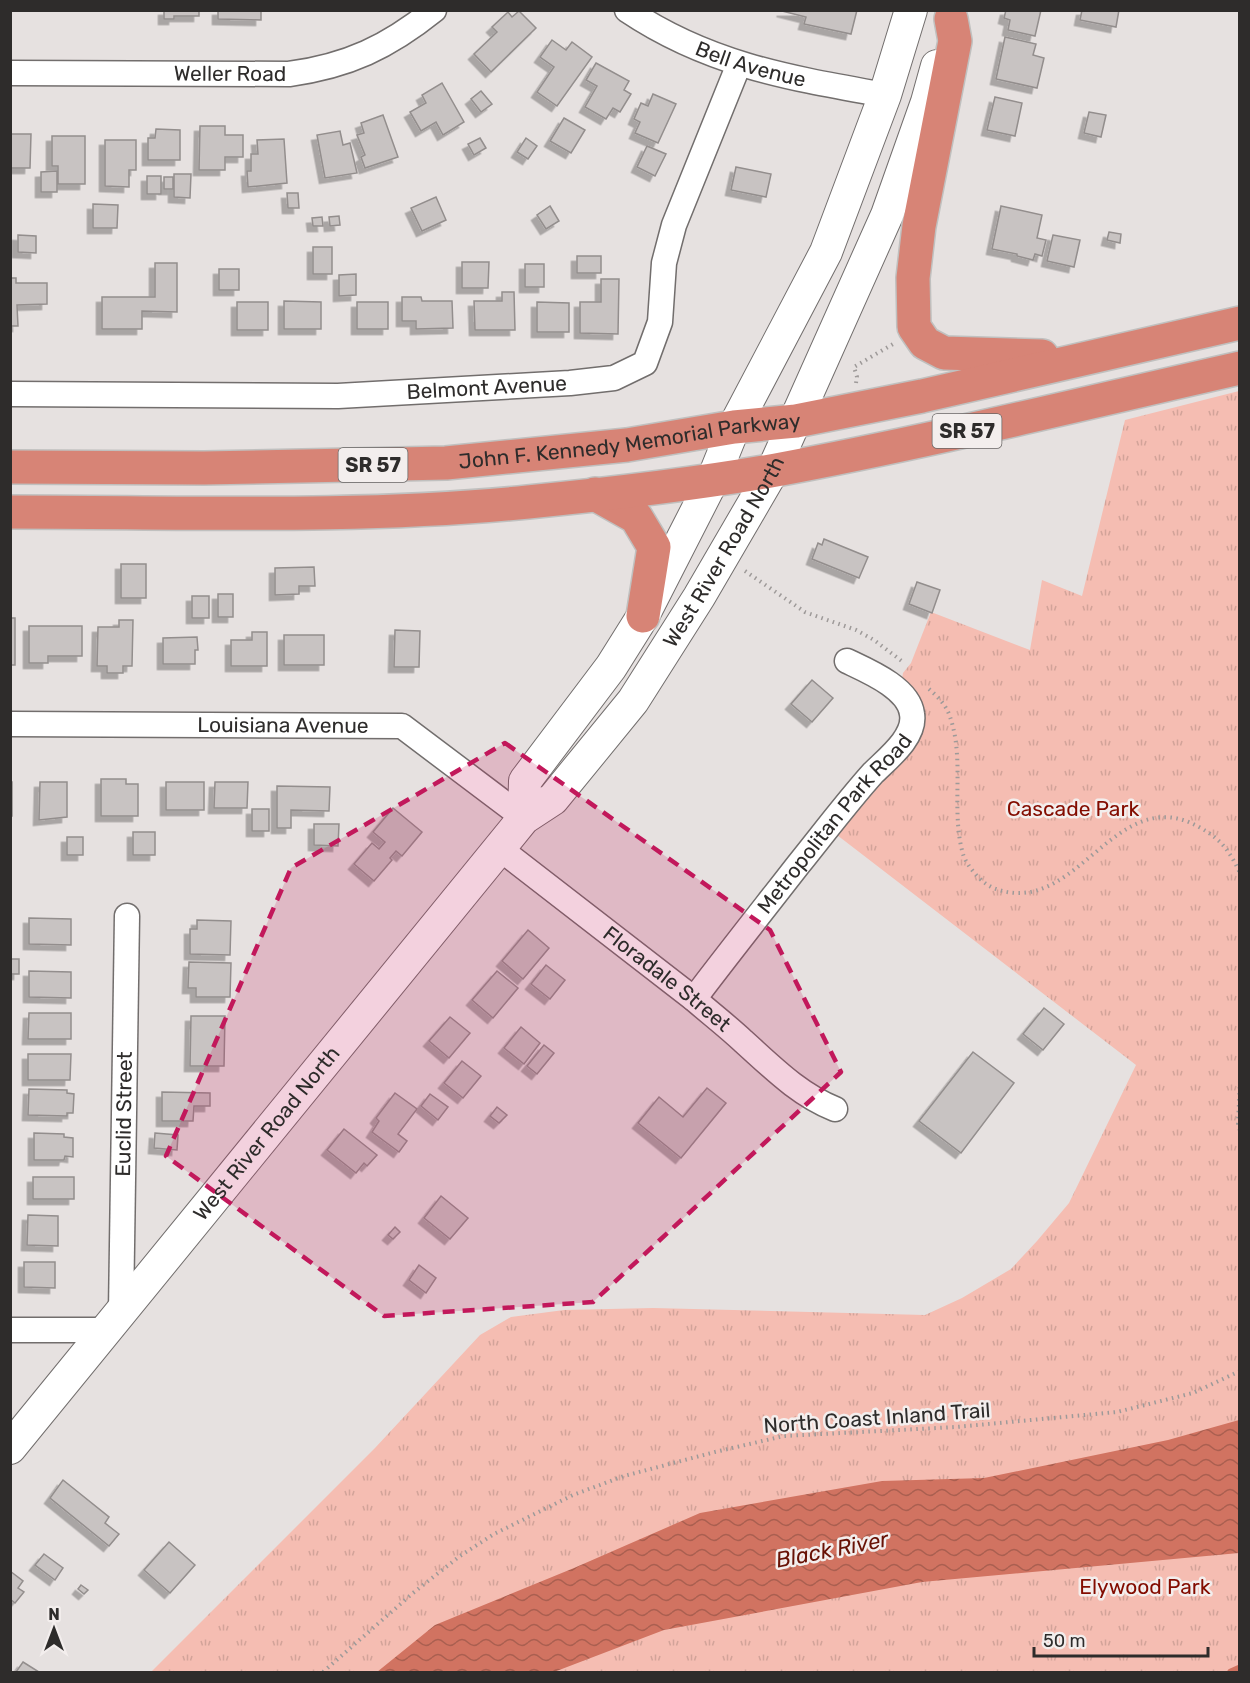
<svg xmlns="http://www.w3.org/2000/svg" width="1250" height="1683" font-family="Rubik,sans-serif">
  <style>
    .grass { fill: url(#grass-tufts) }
    .water { fill: url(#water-waves) }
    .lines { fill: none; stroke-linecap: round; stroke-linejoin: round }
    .stream { stroke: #d17361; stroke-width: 7 }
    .building { fill: #c8c3c2; stroke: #938e8d; stroke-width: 1.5; filter: url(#shadow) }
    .minor-casing { stroke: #726e6d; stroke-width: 27 }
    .tertiary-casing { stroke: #726e6d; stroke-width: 34 }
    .trunk-casing { stroke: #c0c0bf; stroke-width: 36 }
    .path { stroke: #9e9a99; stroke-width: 4; stroke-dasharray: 1.5 4.5; stroke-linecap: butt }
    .minor { stroke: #fff; stroke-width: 24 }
    .tertiary { stroke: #fff; stroke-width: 32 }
    .trunk { stroke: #d78476; stroke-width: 33 }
    .marked { fill: #c2185b; fill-opacity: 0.2; stroke: #c2185b; stroke-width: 4.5; stroke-dasharray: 12 8; stroke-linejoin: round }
    .labels { text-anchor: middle; stroke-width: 5; stroke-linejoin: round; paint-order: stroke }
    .shield { fill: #f3eeed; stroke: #696665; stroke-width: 1.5 }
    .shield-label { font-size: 20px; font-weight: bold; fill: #2e2c2b }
    .street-label { font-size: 21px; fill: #2e2c2b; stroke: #f3eeed }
    .park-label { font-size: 21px; fill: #830c00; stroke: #f3eeed }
    .water-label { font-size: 22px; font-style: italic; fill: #681206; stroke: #f3eeed }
  </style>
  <defs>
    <pattern id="grass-tufts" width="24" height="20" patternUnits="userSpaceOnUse" patternTransform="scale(1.5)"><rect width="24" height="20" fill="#f5bdb2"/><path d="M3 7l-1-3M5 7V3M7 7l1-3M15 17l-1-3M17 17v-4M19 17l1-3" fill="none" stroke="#d2a399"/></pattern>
    <pattern id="water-waves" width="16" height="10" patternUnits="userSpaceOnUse" patternTransform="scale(1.5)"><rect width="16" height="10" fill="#d17361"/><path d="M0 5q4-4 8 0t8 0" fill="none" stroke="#aa5f50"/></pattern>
    <filter id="shadow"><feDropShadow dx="-5.5" dy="5.5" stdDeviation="0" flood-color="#0004"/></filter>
  </defs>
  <rect width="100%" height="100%" fill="#e6e1e0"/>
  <polygon class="grass" points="1239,391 1239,1672 151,1672 375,1448 480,1335 511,1317 564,1310 653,1308 925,1315 962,1298 1011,1269 1037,1241 1069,1203 1136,1065 837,835 911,749 902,679 903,673 911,663 931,612 1030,650 1042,580 1082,596 1125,420"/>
  <polygon class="water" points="1239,1420 1239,1553 922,1582 664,1630 554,1672 377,1672 435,1625 574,1568 700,1513 882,1481 984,1478 1168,1440"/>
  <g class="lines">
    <polyline class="stream" points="1231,1672 1240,1668"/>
  </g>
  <g class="building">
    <polygon points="164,10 199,10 199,16 174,16 174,19 164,19"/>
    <polygon points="218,10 261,10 261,20 218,19"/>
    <polygon points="857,10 851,34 804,24 806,17 782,11"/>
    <polygon points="1006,10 1041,10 1035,36 1008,30 1010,20 1004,18"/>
    <polygon points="1082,10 1119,10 1116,27 1080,20"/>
    <polygon points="519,11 536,28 491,72 474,54 497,32 492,27 508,12 512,17"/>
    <polygon points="1005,37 1036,44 1033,55 1044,58 1037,88 996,79"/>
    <polygon points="552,40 566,50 572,42 592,57 557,106 537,92 554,67 540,57"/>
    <polygon points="596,63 629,81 624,90 631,94 620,112 613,108 606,119 585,107 597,86 586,80"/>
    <polygon points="442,83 464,122 443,135 436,122 421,131 410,112 426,103 422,95"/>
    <polygon points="481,91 492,104 481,112 471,99"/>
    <polygon points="653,94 676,104 658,143 635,133 640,122 634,119 641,103 648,106"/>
    <polygon points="995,97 1022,103 1015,136 987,130"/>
    <polygon points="1089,112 1106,115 1101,137 1084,133"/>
    <polygon points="383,115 398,157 365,168 361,157 365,155 357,135 364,133 361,123"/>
    <polygon points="564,118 585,130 571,153 550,141"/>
    <polygon points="200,126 225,126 225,135 243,135 243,157 225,157 225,170 199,170"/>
    <polygon points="156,129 180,130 180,160 148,160 148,138 155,138"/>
    <polygon points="340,131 343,145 350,143 357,173 325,178 317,135"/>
    <polygon points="10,134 31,134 30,168 10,168"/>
    <polygon points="52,136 85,136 85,184 58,184 58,166 52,166"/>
    <polygon points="480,138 486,148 474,155 468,144"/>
    <polygon points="526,138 537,146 528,159 517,152"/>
    <polygon points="284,139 287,183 248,187 247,171 251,171 251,154 258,154 257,140"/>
    <polygon points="105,140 136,140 136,170 129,170 129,187 105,186"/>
    <polygon points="647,146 666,154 655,176 637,167"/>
    <polygon points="736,167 771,174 766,197 731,190"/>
    <polygon points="57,171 57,192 41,192 41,172"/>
    <polygon points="174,174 191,174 190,198 174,197"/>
    <rect x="147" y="176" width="14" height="18"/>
    <rect x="164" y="177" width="9" height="12"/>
    <polygon points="287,193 298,193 299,208 288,208"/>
    <polygon points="436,197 446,220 422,231 411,208"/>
    <polygon points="93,204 118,205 117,228 93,228"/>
    <polygon points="550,206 559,221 546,229 537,215"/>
    <polygon points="1001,206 1042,215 1037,238 1046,240 1042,256 1035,254 1033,260 1017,256 1017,254 992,249"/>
    <polygon points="339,216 340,225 330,226 329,217"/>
    <polygon points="322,217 323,226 313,226 312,218"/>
    <polygon points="1109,232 1121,234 1120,243 1107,240"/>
    <polygon points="18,235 36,236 36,253 18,252"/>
    <polygon points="1053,235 1080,240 1074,267 1047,261"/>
    <rect x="313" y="247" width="19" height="27"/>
    <rect x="577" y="256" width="24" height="17"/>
    <polygon points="462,262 489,262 488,288 462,288"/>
    <polygon points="155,263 177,263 177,312 142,311 142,329 102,329 102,297 155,297"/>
    <rect x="525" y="264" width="19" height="23"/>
    <rect x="219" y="269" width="20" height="21"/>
    <polygon points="356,274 356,295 339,296 339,275"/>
    <polygon points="10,278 16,278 16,283 47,283 47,304 17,305 18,326 10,326"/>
    <polygon points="601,279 619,279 618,334 580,333 580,302 601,302"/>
    <polygon points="502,292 514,292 515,330 475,330 474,301 502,301"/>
    <polygon points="402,297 421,297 422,301 452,301 453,328 416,329 416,321 402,321"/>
    <polygon points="284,301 321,302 321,329 284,329"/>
    <rect x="237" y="302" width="31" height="28"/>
    <rect x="357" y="302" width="31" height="27"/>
    <polygon points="537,302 569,303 569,332 537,332"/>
    <polygon points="824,539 868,557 859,578 812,559 818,543 822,545"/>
    <rect x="121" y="564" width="25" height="34"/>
    <polygon points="314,567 315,586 299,586 299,594 275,595 275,568"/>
    <polygon points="917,582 940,590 932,613 909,604"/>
    <rect x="218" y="594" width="15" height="23"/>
    <rect x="192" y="596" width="17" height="22"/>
    <rect x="10" y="618" width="5" height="47"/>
    <polygon points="119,620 133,620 132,666 123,666 123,673 107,673 107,666 97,666 98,627 119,627"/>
    <polygon points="29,626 82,626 82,656 48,656 48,663 29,663"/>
    <polygon points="395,630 420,631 419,667 394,667"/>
    <polygon points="252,632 267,632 267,666 231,666 231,640 252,640"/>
    <rect x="284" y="635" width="40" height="30"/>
    <polygon points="197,637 198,650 195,650 195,664 163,664 163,638"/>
    <polygon points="812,680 833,698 812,722 791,704"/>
    <polygon points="101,779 126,779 126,784 138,784 138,816 101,816"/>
    <rect x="10" y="782" width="2" height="34"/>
    <polygon points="40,782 67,782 67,817 39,820"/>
    <rect x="166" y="782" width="38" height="28"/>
    <polygon points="215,782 248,782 247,808 214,808"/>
    <polygon points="277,786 330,787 329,811 291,810 291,828 277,828"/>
    <polygon points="393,808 422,832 402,856 396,851 390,858 392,860 374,881 354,864 372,843 379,849 385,842 373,832"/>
    <rect x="252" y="809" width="17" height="22"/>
    <polygon points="314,824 339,824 338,846 314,845"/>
    <rect x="133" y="832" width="22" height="23"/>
    <rect x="67" y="837" width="16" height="18"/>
    <polygon points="29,918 71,919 71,945 29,944"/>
    <polygon points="197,920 231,921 230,955 190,954 190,929 197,929"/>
    <polygon points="528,930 549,948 523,979 502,961"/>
    <rect x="10" y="959" width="9" height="15"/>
    <polygon points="189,962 231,963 230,997 196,997 196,988 188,988"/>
    <polygon points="546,965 565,980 550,999 531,984"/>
    <polygon points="29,971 71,972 71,998 29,997"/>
    <polygon points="497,971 518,988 493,1018 472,1000"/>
    <polygon points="1044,1008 1064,1024 1043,1050 1023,1034"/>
    <polygon points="29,1013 71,1013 71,1039 28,1039"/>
    <polygon points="191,1016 225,1016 224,1066 190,1066"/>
    <polygon points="450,1017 470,1033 449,1058 429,1041"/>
    <polygon points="521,1027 540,1043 524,1064 504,1048"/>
    <polygon points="544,1045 554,1053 537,1074 527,1066"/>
    <polygon points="973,1052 1014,1083 961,1153 919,1121"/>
    <polygon points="28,1054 71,1054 70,1080 28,1080"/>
    <polygon points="462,1061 481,1076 463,1098 444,1083"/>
    <polygon points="707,1088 726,1103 681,1158 638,1123 659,1097 683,1117"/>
    <polygon points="29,1089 67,1090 67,1093 74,1094 73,1113 67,1113 67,1116 28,1115"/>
    <polygon points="162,1092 210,1093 210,1106 194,1106 193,1121 162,1121"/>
    <polygon points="395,1093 417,1109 398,1134 407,1141 399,1152 372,1132 379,1121 376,1118"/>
    <polygon points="430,1094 448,1107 438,1120 421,1106"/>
    <polygon points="497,1107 507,1115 499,1123 490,1116"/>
    <polygon points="344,1129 377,1155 367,1166 364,1163 356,1173 327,1150"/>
    <polygon points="34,1133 64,1134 64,1137 73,1138 73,1157 65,1156 64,1160 34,1160"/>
    <polygon points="155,1133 178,1135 177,1150 154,1148"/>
    <rect x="33" y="1177" width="41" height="22"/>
    <polygon points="441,1196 468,1218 450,1239 424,1218"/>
    <polygon points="28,1215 58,1216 58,1246 27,1245"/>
    <polygon points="395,1227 400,1232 393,1239 388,1235"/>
    <polygon points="24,1262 55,1262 55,1288 24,1287"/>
    <polygon points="419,1265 436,1278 426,1293 409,1280"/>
    <polygon points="63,1480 109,1517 105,1523 119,1534 109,1546 50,1498"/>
    <polygon points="169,1542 195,1565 170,1593 144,1570"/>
    <polygon points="44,1554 63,1568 55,1580 35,1565"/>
    <polygon points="10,1571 23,1581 18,1588 24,1592 15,1603 10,1599"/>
    <polygon points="81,1585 88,1590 84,1594 78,1589"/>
    <polygon points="23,1662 39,1672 16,1672"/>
  </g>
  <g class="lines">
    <g class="minor-casing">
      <g id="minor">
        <path id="s1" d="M627 10C709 65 790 78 885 95"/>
        <path id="s2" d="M10 73 289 74C348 66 388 47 434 10"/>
        <path id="s3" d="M10 394 338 396 570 383 614 378 645 363 660 322 664 263 674 225 739 64"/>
        <path id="s4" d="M10 724 402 726 524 818"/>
        <path id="s5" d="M499 848 694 999C710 1013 727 1026 743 1041 772 1067 798 1094 835 1109"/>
        <path id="s6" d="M694 999C728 954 763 910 798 865 823 834 847 802 873 773 887 759 916 737 912 714 909 688 868 671 847 661"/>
        <path id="s7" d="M121 1312 127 916"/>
        <polyline points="10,1330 106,1330"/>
      </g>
    </g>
    <g class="tertiary-casing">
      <g id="tertiary">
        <polyline points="524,818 525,781 611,667 643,616 713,479 734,427 826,252 885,95 911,10"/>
        <path id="s8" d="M10 1448 524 818 553 799 633 701 699 597 773 470 887 215 927 102 937 66"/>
      </g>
    </g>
    <g class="trunk-casing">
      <g id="trunk">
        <polyline points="951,19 955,41 919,226 913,278 914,327 925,343 944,353 1042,356"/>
        <path id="s9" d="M10 467 204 468 446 463 627 445 734 427 796 421 922 396 1240 323"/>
        <polyline points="595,494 636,517 654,547 643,616"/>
        <path d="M10 512C183 512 357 519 528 502 609 494 696 484 776 470 932 441 1085 403 1240 368"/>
      </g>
    </g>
    <g class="path">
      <polyline points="856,383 857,377 854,367 893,344"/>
      <polyline points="745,571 805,612 856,630 874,640 903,662"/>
      <path d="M929 689C937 696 945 704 949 714 966 759 950 808 963 854 967 867 983 885 996 889 1078 918 1115 780 1199 827 1221 839 1229 850 1240 873"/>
      <polyline points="1240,1081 1238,1123 1240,1131"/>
      <polyline points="323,1672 413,1593 460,1556 494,1534 573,1495 624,1476 715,1452 784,1436 956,1427 1117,1412 1193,1393 1240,1371"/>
    </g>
    <use href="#minor" class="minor"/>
    <use href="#tertiary" class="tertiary"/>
    <use href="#trunk" class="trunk"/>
  </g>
  <path class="marked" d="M505 743 770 930 841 1072 593 1302 384 1316 166 1156 291 868Z"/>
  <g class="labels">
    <g class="shield">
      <rect x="932.5" y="414" width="69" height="34" rx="4.5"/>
      <rect x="338.5" y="448" width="69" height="34" rx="4.5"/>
    </g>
    <g class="shield-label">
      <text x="967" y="438">SR 57</text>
      <text x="373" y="472">SR 57</text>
    </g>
    <g class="street-label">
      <text dy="7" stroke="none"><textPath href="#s1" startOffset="136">Bell Avenue</textPath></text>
      <text dy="7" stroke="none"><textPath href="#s2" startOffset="220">Weller Road</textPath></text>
      <text dy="7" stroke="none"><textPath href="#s3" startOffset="477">Belmont Avenue</textPath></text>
      <text dy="7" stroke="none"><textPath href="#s9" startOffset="621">John F. Kennedy Memorial Parkway</textPath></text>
      <text dy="7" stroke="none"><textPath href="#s8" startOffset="1149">West River Road North</textPath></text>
      <text dy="7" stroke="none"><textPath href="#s4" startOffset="273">Louisiana Avenue</textPath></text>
      <text dy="7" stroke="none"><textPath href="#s6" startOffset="225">Metropolitan Park Road</textPath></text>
      <text dy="7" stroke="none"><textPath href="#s5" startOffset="213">Floradale Street</textPath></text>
      <text dy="7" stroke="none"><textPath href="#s7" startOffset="198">Euclid Street</textPath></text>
      <text dy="7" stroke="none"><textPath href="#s8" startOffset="406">West River Road North</textPath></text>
      <text transform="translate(877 1418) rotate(-4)" y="7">North Coast Inland Trail</text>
    </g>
    <g class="park-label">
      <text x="1073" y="816">Cascade Park</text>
      <text x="1145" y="1594">Elywood Park</text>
    </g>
    <g class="water-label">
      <text transform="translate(832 1549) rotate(-11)" y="8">Black River</text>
    </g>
  </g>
  <rect width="1250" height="1683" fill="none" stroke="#2e2c2b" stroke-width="24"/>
  <g transform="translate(54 1629)" stroke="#f3eeed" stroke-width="4.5" paint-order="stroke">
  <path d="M0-4.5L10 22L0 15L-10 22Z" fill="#2e2c2b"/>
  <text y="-9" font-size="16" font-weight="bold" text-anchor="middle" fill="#2e2c2b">N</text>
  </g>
  <path d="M1034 1647v9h174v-9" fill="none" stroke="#2e2c2b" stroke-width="3"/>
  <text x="1043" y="1647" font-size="18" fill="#2e2c2b" stroke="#f3eeed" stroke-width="4.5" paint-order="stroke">50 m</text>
</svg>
